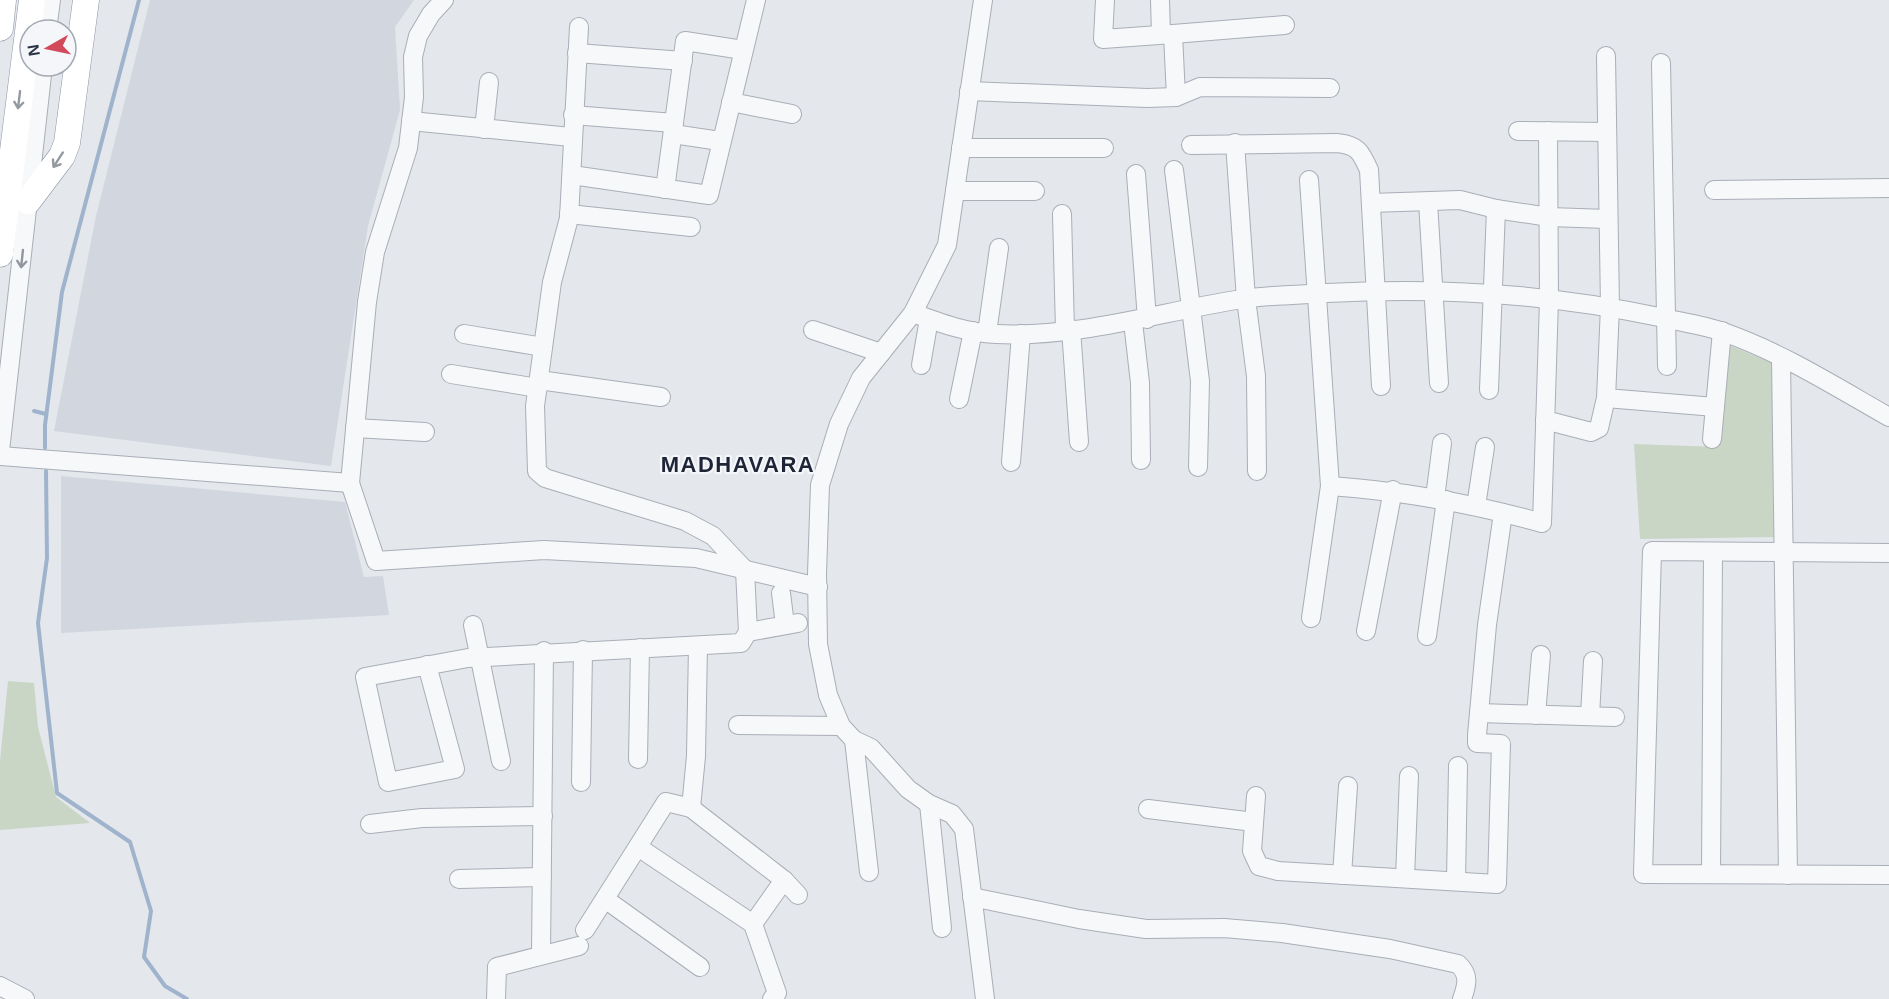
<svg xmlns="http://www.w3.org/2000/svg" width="1889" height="999" font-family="Arial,sans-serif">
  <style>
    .built { fill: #d2d6de }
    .green { fill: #c9d6c5 }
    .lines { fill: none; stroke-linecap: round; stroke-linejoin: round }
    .stream { stroke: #9fb4cc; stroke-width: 4 }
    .minor-casing { stroke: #a9aeb7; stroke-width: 20 }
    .highway-casing { stroke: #8b94a3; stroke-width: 27 }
    .minor { stroke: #f7f8fa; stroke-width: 18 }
    .highway { stroke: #fff; stroke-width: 26 }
    .oneway { stroke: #959aa2 }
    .oneway2 { stroke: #9196a0 }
    .labels { text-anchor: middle; stroke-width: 4.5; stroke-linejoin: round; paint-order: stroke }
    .district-label { font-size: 22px; font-weight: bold; letter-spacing: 1.5px; fill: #1d2536; stroke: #f4f6f9 }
  </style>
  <rect width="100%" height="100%" fill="#e4e7ec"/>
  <g class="built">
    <polygon points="150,0 414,0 395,27 400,110 368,226 331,466 54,431 96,216"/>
    <polygon points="61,476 345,502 364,577 383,576 389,615 61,633"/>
  </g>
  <g class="green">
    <polygon points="1726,344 1775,364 1774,537 1640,539 1634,444 1717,447"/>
    <polygon points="8,681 34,683 38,727 56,797 90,823 0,830 0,761"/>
  </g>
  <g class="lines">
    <g class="stream">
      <polyline points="34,411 46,414"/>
      <polyline points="45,448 45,425 62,292 139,0"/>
      <polyline points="46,471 47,558 38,623 57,793 130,842 151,911 144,957 165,986 187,999"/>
    </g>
    <g class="minor-casing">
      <g id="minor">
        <polyline points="983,0 947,245 913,313 861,378 839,424 820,485 817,574 818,644 828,695 841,726 854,740 871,748 908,789 929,804 952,814 964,829 985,999"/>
        <polyline points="1105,0 1103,39 1173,34 1176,97"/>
        <polyline points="1160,0 1161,34"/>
        <polyline points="47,30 51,0"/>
        <polyline points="1173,34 1285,25"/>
        <polyline points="577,53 683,61"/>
        <polyline points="1661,63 1667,366"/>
        <polyline points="969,91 1147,98 1176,97 1200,87 1330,88"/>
        <polyline points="731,102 792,114"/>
        <polyline points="573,115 674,123"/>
        <polyline points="411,121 571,137"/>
        <polyline points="484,129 489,82"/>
        <polyline points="1518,131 1607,132"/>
        <polyline points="673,134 720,141"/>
        <polyline points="1235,143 1246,299 1256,376 1257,471"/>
        <path d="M1191 145 1337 143C1358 145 1361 152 1369 170L1381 386"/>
        <polyline points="961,148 1104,148"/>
        <polyline points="1174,170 1200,381 1198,467"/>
        <polyline points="1136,174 1147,319"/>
        <polyline points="572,175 709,195 756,0"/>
        <polyline points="1309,180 1330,486 1311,618"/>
        <polyline points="665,189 685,41 743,50"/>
        <polyline points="1714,190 1889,188"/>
        <polyline points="955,191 1035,191"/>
        <polyline points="1428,202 1439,383"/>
        <polyline points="1371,203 1460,200 1496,209 1549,217 1608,219"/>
        <polyline points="569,214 691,227"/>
        <polyline points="1062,214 1065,330"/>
        <path d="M913 313C940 323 967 333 996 334 1078 338 1156 313 1236 300 1266 295 1297 295 1327 293 1437 287 1551 294 1659 317 1680 322 1703 325 1723 332 1781 352 1836 387 1889 417"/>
        <polyline points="1133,322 1140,383 1141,460"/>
        <polyline points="1071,329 1079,442"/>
        <polyline points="813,330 881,353"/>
        <polyline points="987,333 999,248"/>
        <polyline points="464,334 543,347"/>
        <polyline points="1781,358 1788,875"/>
        <polyline points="921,365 929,319"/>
        <polyline points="451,374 538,388"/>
        <polyline points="539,380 661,397"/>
        <polyline points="1489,390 1496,209"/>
        <polyline points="1606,398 1715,407"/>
        <polyline points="959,399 973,331"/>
        <polyline points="1545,420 1591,432 1599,428 1606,398 1610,307 1606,56"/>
        <polyline points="355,428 425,432"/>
        <polyline points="1712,439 1722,331"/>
        <polyline points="0,451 43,66"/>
        <polyline points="0,456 350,483 367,302 375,252 408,148 414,97 413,57 418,36 431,14 444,0"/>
        <polyline points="1011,462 1021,334"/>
        <polyline points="350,483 376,561 544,550 696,558 818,587"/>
        <path d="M1330 486C1404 491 1470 503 1542 523L1549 300 1548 131"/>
        <polyline points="1435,498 1442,443"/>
        <polyline points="1476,506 1485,447"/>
        <polyline points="1889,553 1652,551 1643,874 1889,875"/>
        <polyline points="781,593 785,625"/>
        <polyline points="473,625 501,761"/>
        <polyline points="1366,631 1393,490"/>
        <polyline points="748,632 798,623"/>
        <polyline points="1427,636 1446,500"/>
        <polyline points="427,665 455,769 388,782 365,677 468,658 741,643 748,632 745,570 713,536 685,521 545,478 537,471 535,406 552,282 569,218 579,27"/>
        <polyline points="1479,713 1615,717"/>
        <polyline points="1536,715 1541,655"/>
        <polyline points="1590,716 1593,661"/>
        <polyline points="738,725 841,726"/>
        <polyline points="854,740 869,872"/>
        <polyline points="638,759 640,648"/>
        <polyline points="581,782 583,650"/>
        <polyline points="1256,796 1252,851 1259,866 1278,871 1497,884 1501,744 1477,743 1477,735 1487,625 1503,513"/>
        <polyline points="929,804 942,928"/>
        <polyline points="691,808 696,756 698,646"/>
        <polyline points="1148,809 1254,822"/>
        <polyline points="370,824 422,818 543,816"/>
        <polyline points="638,847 753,924"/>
        <polyline points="1711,874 1713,552"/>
        <polyline points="1342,875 1348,786"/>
        <polyline points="1405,878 1409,776"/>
        <polyline points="459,879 542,877"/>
        <polyline points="784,880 798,895"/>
        <polyline points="1456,881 1458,766"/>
        <path d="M972 897 1079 919 1146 929 1224 928 1282 933 1390 949 1458 964C1470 975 1467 985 1462 999"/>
        <polyline points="605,899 700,967"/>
        <polyline points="585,930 666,802 691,808 784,880 753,924 777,993 772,999"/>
        <polyline points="541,955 544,651"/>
        <polyline points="0,986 25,999"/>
        <polyline points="496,999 497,967 579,946"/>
      </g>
    </g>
    <g class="highway-casing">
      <g id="highway">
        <polyline points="0,28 3,0"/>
        <polyline points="28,201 62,156 67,143 86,0"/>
        <polyline points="0,254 32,0"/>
      </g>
    </g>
    <use href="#minor" class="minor"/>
    <use href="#highway" class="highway"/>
  </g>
  <defs><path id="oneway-shaft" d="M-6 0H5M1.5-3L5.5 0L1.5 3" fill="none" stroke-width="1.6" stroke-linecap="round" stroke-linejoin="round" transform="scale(1.5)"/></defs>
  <g class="oneway">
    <use href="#oneway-shaft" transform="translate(19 100) rotate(97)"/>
    <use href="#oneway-shaft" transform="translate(58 160) rotate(123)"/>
  </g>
  <use class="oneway2" href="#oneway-shaft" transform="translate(22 259) rotate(96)"/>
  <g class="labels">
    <g class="district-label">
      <text x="738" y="472">MADHAVARA</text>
    </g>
  </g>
  <g transform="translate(48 48) rotate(261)"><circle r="28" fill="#f4f6f9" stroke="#a4a8b1" stroke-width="1.5"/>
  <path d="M0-4.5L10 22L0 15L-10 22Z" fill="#d1495b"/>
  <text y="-9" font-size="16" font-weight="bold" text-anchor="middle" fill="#2b3445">N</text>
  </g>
</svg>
